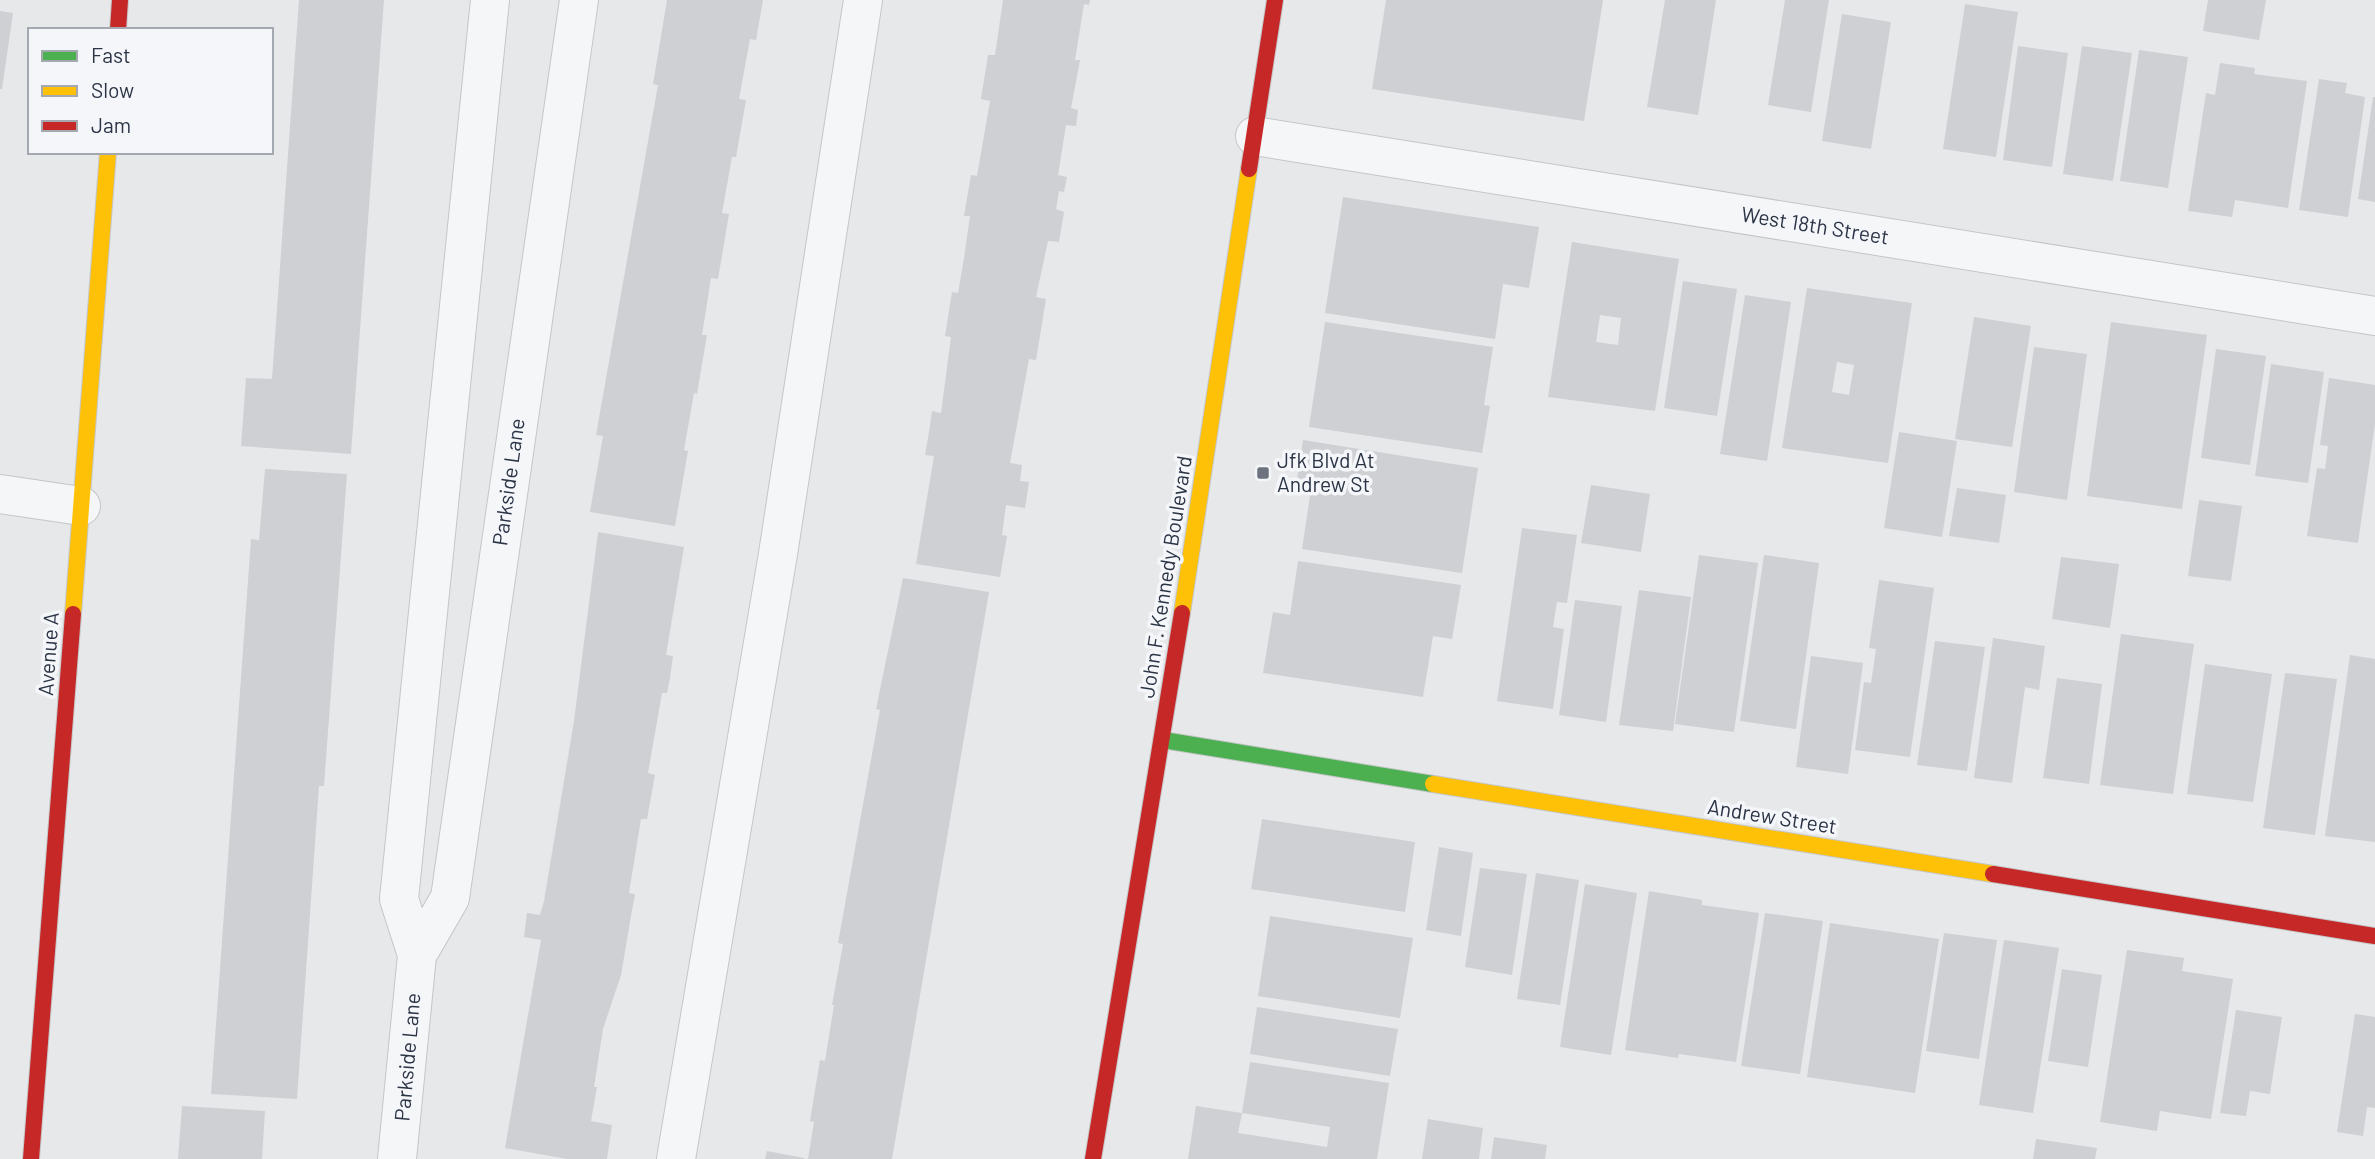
<svg xmlns="http://www.w3.org/2000/svg" width="2375" height="1159" font-family="Barlow,sans-serif">
  <style>
    .building { fill: #ced0d3; fill-rule: evenodd }
    .lines { fill: none; stroke-linecap: round; stroke-linejoin: round }
    .street-casing { stroke: #c4c6c8; stroke-width: 40 }
    .fast-casing { stroke: #c4c6c8; stroke-width: 18 }
    .slow-casing { stroke: #c4c6c8; stroke-width: 18 }
    .jam-casing { stroke: #c4c6c8; stroke-width: 18 }
    .street { stroke: #f5f6f7; stroke-width: 38 }
    .fast { stroke: #4caf50; stroke-width: 16 }
    .slow { stroke: #ffc107; stroke-width: 16 }
    .jam { stroke: #c62828; stroke-width: 16 }
    .poi-dot { fill: #6c737f; stroke: #f4f6f9; stroke-width: 2.5 }
    .labels { text-anchor: middle; stroke-width: 7; stroke-linejoin: round; paint-order: stroke }
    .street-label { font-size: 21px; fill: #2b3445; stroke: #f4f6f9 }
    .poi-label { font-size: 21px; fill: #2b3445; stroke: #f4f6f9; text-anchor: start }
  </style>
  <rect width="100%" height="100%" fill="#e6e8ea"/>
  <g class="building">
    <polygon points="299,0 384,0 351,454 241,446 246,378 272,379"/>
    <polygon points="667,0 763,0 756,40 750,39 739,99 746,100 736,157 732,157 722,213 729,214 718,279 711,278 702,335 707,335 697,394 694,393 684,450 688,451 675,526 590,512 603,436 596,435 658,85 653,84"/>
    <polygon points="1003,0 1090,0 1089,5 1084,4 1075,60 1080,60 1071,108 1078,110 1076,126 1066,125 1058,175 1067,177 1064,192 1059,191 1056,209 1064,212 1059,242 1048,241 1036,297 1046,299 1036,360 1029,359 1010,463 1022,465 1020,481 1029,482 1025,508 1006,505 1002,535 1007,536 1000,577 916,564 934,456 925,455 929,432 932,411 941,413 951,337 945,336 952,292 958,293 964,258 970,216 964,216 971,175 977,176 990,101 981,99 988,55 995,55"/>
    <polygon points="1386,0 1603,0 1584,121 1372,89"/>
    <polygon points="1665,0 1716,0 1698,115 1647,107"/>
    <polygon points="1785,0 1829,0 1811,112 1768,105"/>
    <polygon points="2208,0 2266,0 2259,40 2203,31"/>
    <polygon points="1965,4 2018,12 1996,157 1943,149"/>
    <polygon points="0,11 13,13 2,89 0,89"/>
    <polygon points="1842,14 1891,22 1871,149 1822,141"/>
    <polygon points="2018,46 2068,53 2052,167 2003,160"/>
    <polygon points="2082,46 2132,53 2113,181 2063,174"/>
    <polygon points="2139,50 2188,57 2168,188 2120,181"/>
    <polygon points="2220,63 2255,68 2254,74 2307,81 2288,208 2235,200 2232,217 2188,211 2206,93 2215,95"/>
    <polygon points="2319,79 2347,83 2345,93 2365,97 2348,217 2299,210"/>
    <polygon points="2373,97 2375,97 2375,202 2358,199"/>
    <polygon points="1343,197 1539,227 1529,288 1503,284 1495,339 1325,313"/>
    <path d="M1572 242 1679 259 1655 411 1548 397ZM1600 315 1621 318 1618 345 1596 342Z"/>
    <polygon points="1683,281 1737,289 1717,416 1664,408"/>
    <path d="M1807 288 1912 303 1888 463 1782 448ZM1837 362 1854 365 1849 395 1832 392Z"/>
    <polygon points="1745,295 1791,302 1767,461 1720,454"/>
    <polygon points="1974,317 2031,326 2012,447 1955,439"/>
    <polygon points="1325,322 1493,347 1484,405 1490,406 1482,453 1309,427"/>
    <polygon points="2111,322 2207,335 2182,509 2087,496"/>
    <polygon points="2034,347 2087,354 2067,500 2014,492"/>
    <polygon points="2216,349 2266,356 2250,465 2201,458"/>
    <polygon points="2271,364 2324,372 2308,483 2255,476"/>
    <polygon points="2329,378 2375,385 2375,424 2358,543 2307,536 2317,468 2325,469 2328,446 2320,445"/>
    <polygon points="1899,432 1957,441 1942,537 1884,528"/>
    <polygon points="1303,440 1478,468 1462,573 1302,549 1310,496 1295,493"/>
    <polygon points="265,469 347,474 324,786 319,786 297,1099 211,1094 251,539 259,540"/>
    <polygon points="1591,485 1650,494 1641,552 1581,543"/>
    <polygon points="1957,488 2006,495 1999,543 1949,536"/>
    <polygon points="2199,500 2242,506 2231,581 2188,576"/>
    <polygon points="1522,528 1577,535 1567,603 1557,602 1553,627 1564,629 1553,709 1497,701"/>
    <polygon points="598,532 684,547 666,655 673,656 670,678 667,693 662,693 648,773 655,775 647,819 641,819 629,893 635,894 631,916 621,975 603,1029 594,1087 597,1087 591,1121 612,1125 607,1159 567,1159 505,1148 541,940 524,937 527,913 540,915 544,901 574,721"/>
    <polygon points="1699,555 1758,563 1734,732 1675,724"/>
    <polygon points="1764,555 1819,563 1796,729 1740,721"/>
    <polygon points="2061,557 2119,564 2110,628 2052,619"/>
    <polygon points="1298,561 1461,585 1452,639 1433,636 1423,697 1263,673 1273,612 1290,615"/>
    <polygon points="903,578 989,592 892,1159 808,1159 814,1122 810,1121 820,1060 825,1061 834,1005 832,1005 843,944 838,943 880,710 876,709"/>
    <polygon points="1879,580 1934,588 1910,757 1855,750 1864,682 1871,683 1876,649 1869,648"/>
    <polygon points="1639,590 1691,597 1673,731 1619,725"/>
    <polygon points="1575,600 1622,606 1606,722 1559,715"/>
    <polygon points="2121,634 2194,644 2173,794 2100,785"/>
    <polygon points="1993,638 2045,646 2039,690 2025,687 2012,783 1974,778"/>
    <polygon points="1935,641 1985,647 1967,771 1917,765"/>
    <polygon points="2350,655 2375,659 2375,842 2325,836"/>
    <polygon points="1811,656 1863,663 1848,774 1796,767"/>
    <polygon points="2205,664 2272,674 2253,802 2187,794"/>
    <polygon points="2285,673 2337,679 2315,835 2263,828"/>
    <polygon points="2057,678 2102,684 2089,784 2043,778"/>
    <polygon points="1262,819 1415,842 1405,912 1251,889"/>
    <polygon points="1439,847 1473,853 1461,936 1426,930"/>
    <polygon points="1480,868 1527,874 1512,975 1465,967"/>
    <polygon points="1536,873 1579,880 1560,1005 1517,999"/>
    <polygon points="1585,884 1637,893 1611,1055 1560,1047"/>
    <polygon points="1649,891 1702,900 1702,905 1759,913 1736,1062 1679,1054 1678,1058 1625,1050"/>
    <polygon points="1765,913 1823,921 1800,1074 1741,1066"/>
    <polygon points="1270,916 1413,938 1400,1018 1258,996"/>
    <polygon points="1830,923 1939,939 1915,1093 1807,1077"/>
    <polygon points="1944,933 1997,940 1979,1059 1926,1051"/>
    <polygon points="2004,940 2059,948 2033,1113 1979,1105"/>
    <polygon points="2127,950 2184,958 2182,971 2233,979 2211,1119 2160,1111 2157,1131 2100,1122"/>
    <polygon points="2062,969 2102,975 2088,1067 2048,1061"/>
    <polygon points="1257,1007 1398,1029 1390,1076 1250,1054"/>
    <polygon points="2236,1010 2282,1017 2270,1094 2250,1091 2246,1116 2220,1113"/>
    <polygon points="2355,1014 2375,1017 2375,1108 2367,1107 2363,1136 2337,1132"/>
    <path d="M1250 1062 1389 1083 1377 1159H1188L1196 1106 1242 1113ZM1242 1113 1330 1127 1327 1147 1238 1133Z"/>
    <polygon points="182,1106 265,1111 262,1159 178,1159"/>
    <polygon points="1428,1119 1483,1128 1479,1159 1422,1159"/>
    <polygon points="1494,1137 1547,1145 1545,1159 1491,1159"/>
    <polygon points="2036,1139 2097,1148 2095,1159 2033,1159"/>
    <polygon points="767,1151 804,1158 804,1159 765,1159"/>
  </g>
  <g class="lines">
    <g class="street-casing">
      <g id="street">
        <polyline points="1255,136 2375,316"/>
        <polyline points="0,494 81,506"/>
        <polyline points="417,955 450,898 579,0"/>
        <polyline points="397,1159 417,955 399,899 490,0"/>
        <polyline points="676,1159 778,554 863,0"/>
      </g>
    </g>
    <g class="fast-casing">
      <polyline id="fast" points="1163,740 1433,784"/>
    </g>
    <g class="slow-casing">
      <g id="slow">
        <polyline points="1182,613 1249,169"/>
        <polyline points="73,614 108,152"/>
        <polyline points="1433,784 1993,874"/>
      </g>
    </g>
    <g class="jam-casing">
      <g id="jam">
        <polyline points="118,30 120,0"/>
        <polyline points="1249,169 1275,0"/>
        <polyline points="1993,874 2375,936"/>
        <polyline points="31,1159 73,614"/>
        <polyline points="1093,1159 1182,613"/>
      </g>
    </g>
    <use href="#street" class="street"/>
    <use href="#fast" class="fast"/>
    <use href="#slow" class="slow"/>
    <use href="#jam" class="jam"/>
  </g>
  <rect class="poi-dot" x="1256" y="466" width="14" height="14" rx="3.5"/>
  <g class="labels">
    <g class="street-label">
      <text transform="translate(1815 226) rotate(9)" y="7">West 18th Street</text>
      <text transform="translate(509 482) rotate(-82)" y="7">Parkside Lane</text>
      <text transform="translate(1166 577) rotate(-81)" y="7">John F. Kennedy Boulevard</text>
      <text transform="translate(49 654) rotate(-86)" y="7">Avenue A</text>
      <text transform="translate(1772 817) rotate(9)" y="7">Andrew Street</text>
      <text transform="translate(408 1057) rotate(-85)" y="7">Parkside Lane</text>
    </g>
    <g class="poi-label">
      <text x="1277" y="468">Jfk Blvd At<tspan x="1277" dy="24">Andrew St</tspan></text>
    </g>
  </g>
  <rect x="28" y="28" width="245" height="126" fill="#f4f6f9" stroke="#a4a8b1" stroke-width="2"/>
  <rect x="42" y="51" width="35" height="10" fill="#4caf50" stroke="#a4a8b1" stroke-width="2"/>
  <text x="91" y="63" font-size="21" fill="#2b3445">Fast</text>
  <rect x="42" y="86" width="35" height="10" fill="#ffc107" stroke="#a4a8b1" stroke-width="2"/>
  <text x="91" y="98" font-size="21" fill="#2b3445">Slow</text>
  <rect x="42" y="121" width="35" height="10" fill="#c62828" stroke="#a4a8b1" stroke-width="2"/>
  <text x="91" y="133" font-size="21" fill="#2b3445">Jam</text>
</svg>
